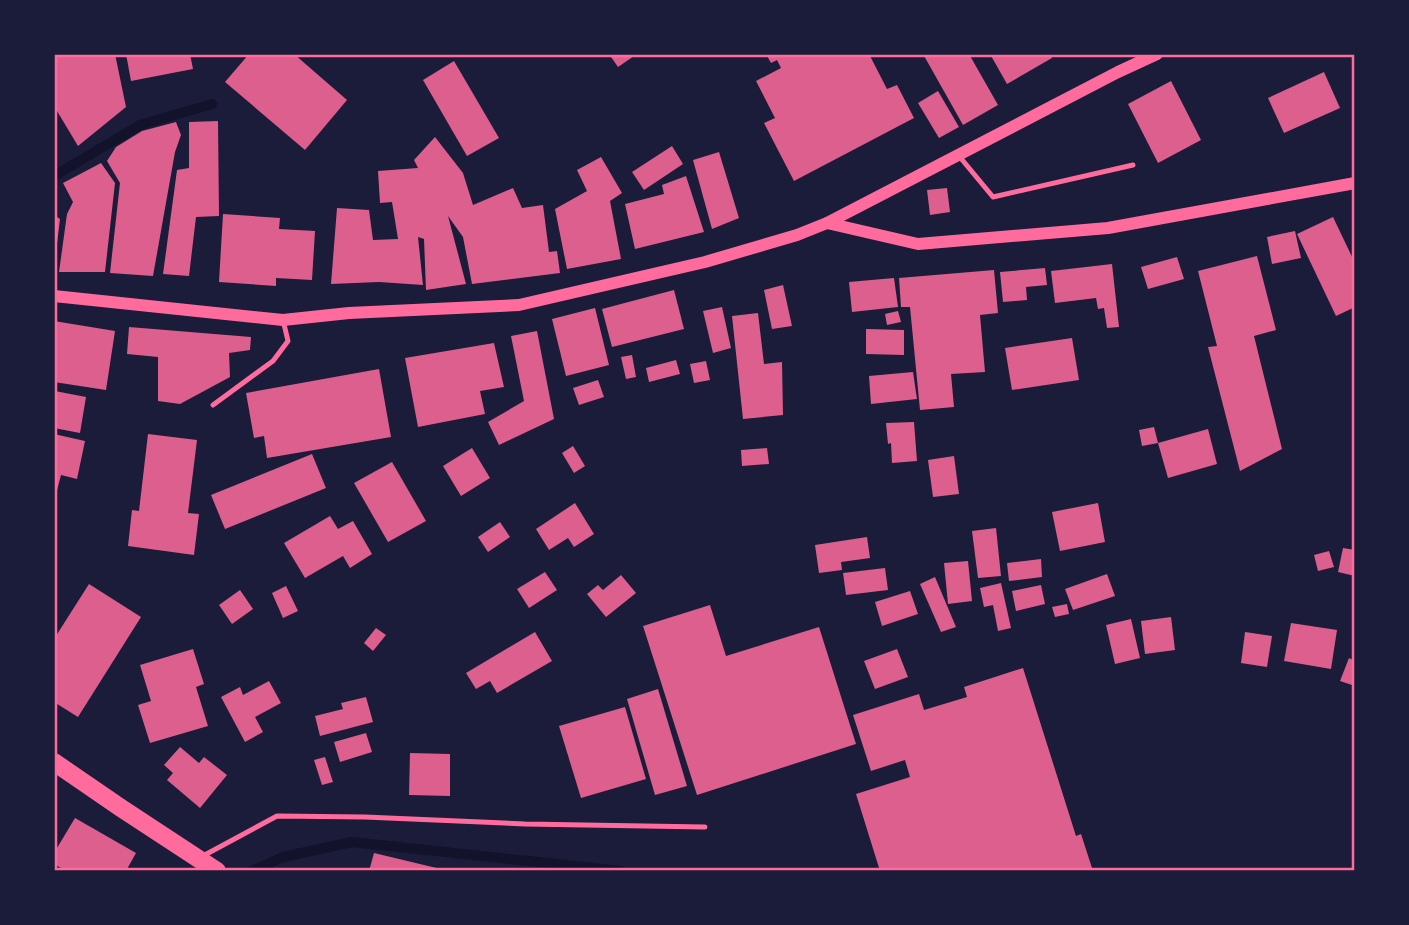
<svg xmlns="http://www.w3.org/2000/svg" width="1409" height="925" font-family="'Fira Sans',sans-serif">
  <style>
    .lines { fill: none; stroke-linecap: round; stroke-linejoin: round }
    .stream { stroke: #12122b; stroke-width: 10 }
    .building { fill: #dd5f8e }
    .service { stroke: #ff6b9d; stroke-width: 5 }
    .tertiary { stroke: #ff6b9d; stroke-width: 12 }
    .primary { stroke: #ff6b9d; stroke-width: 18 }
    .neatline { fill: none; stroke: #ff6b9d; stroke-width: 2.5 }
  </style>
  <rect width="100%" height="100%" fill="#1b1b3a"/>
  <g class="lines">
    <g class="stream">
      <polyline points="54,176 140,125 212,104"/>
      <polyline points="252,871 283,857 352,842 621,871"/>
    </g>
  </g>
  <g class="building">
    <polygon points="54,54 115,54 126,107 78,146 54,106"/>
    <polygon points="126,54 190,54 193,69 131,81"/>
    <polygon points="249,54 294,54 347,100 305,150 225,82"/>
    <polygon points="609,54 637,54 618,67"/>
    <polygon points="766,54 869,54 887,89 897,85 914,118 794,181 764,123 775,118 756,81 781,68 777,60 771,63"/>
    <polygon points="923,54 969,54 998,105 963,125"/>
    <polygon points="990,54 1050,54 1052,58 1007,84"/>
    <polygon points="454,61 499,138 467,156 423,80"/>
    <polygon points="1324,72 1340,108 1284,133 1268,98"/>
    <polygon points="1171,81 1201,140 1158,163 1128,104"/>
    <polygon points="938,91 959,127 939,138 918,103"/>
    <polygon points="218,121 219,216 196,217 189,276 163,274 177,170 189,168 189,122"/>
    <polygon points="176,122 181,135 175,152 153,276 110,273 120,183 107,161 116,147 142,131"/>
    <polygon points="435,137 463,173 473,205 513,188 522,208 543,205 549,252 557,251 560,273 472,284 463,237 448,216 466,284 426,290 424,239 418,237 423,285 379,282 331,284 337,208 369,210 373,240 398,239 392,202 380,203 378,171 418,168 414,160"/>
    <polygon points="672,146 683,164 644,190 632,172"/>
    <polygon points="719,152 739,218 712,229 693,160"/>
    <polygon points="601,157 622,193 610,201 621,259 567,269 555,209 587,191 577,170"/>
    <polygon points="101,163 115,183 105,272 59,272 67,214 73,202 63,183"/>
    <polygon points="686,176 704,232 635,249 625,204 664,194 662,185"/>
    <polygon points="947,188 950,212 930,215 927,190"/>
    <polygon points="223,214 280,218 279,229 315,231 312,280 276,278 276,286 219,282"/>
    <polygon points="54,215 60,219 56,252 54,252"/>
    <polygon points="1333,217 1355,263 1355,307 1336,316 1297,234"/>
    <polygon points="1295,231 1301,258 1272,264 1267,237"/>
    <polygon points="1257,256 1276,330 1254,336 1282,449 1240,471 1208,347 1217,346 1198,271"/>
    <polygon points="1177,257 1184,279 1148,289 1141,267"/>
    <polygon points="1112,264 1119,327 1107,328 1104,308 1098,309 1096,298 1055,303 1051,271"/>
    <polygon points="1045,268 1047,285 1026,287 1027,300 1003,302 1000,272"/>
    <polygon points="994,270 998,313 980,315 985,372 951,374 954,407 920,410 910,307 901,307 899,278"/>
    <polygon points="894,278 898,307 852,312 849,282"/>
    <polygon points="783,285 792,326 772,329 764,290"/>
    <polygon points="674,290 684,329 612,347 602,309"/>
    <polygon points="722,307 731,348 713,353 703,311"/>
    <polygon points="595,308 609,365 566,376 552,319"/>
    <polygon points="898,311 901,322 887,325 885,314"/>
    <polygon points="758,313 764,364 782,362 783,415 743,419 732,316"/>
    <polygon points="54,321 115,331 106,390 54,382"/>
    <polygon points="129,327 251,337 250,350 229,353 230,377 180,404 158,401 158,357 127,354"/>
    <polygon points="866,329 904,330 904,355 866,354"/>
    <polygon points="537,331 554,419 499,445 488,422 524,401 511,336"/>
    <polygon points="1072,338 1079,380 1012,390 1005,348"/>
    <polygon points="494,343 504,387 480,391 485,414 418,427 405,358"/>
    <polygon points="632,355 636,377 626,379 621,357"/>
    <polygon points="676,360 680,374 649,382 646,368"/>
    <polygon points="706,361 710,380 694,383 690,364"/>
    <polygon points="379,369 391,437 267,458 264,436 254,438 246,393"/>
    <polygon points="913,372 917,399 871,404 869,376"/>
    <polygon points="598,380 604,397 579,405 573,388"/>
    <polygon points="55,391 86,397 80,433 54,428"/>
    <polygon points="914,422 917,461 892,463 891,443 888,444 886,423"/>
    <polygon points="1154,427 1158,443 1142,446 1139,430"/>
    <polygon points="1208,429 1217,464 1168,478 1158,443"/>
    <polygon points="54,434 85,441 77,479 61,475 55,498"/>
    <polygon points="148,434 197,440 188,513 199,514 194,555 128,546 132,510 139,511"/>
    <polygon points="573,446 585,466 574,473 562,453"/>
    <polygon points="472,448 490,478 461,496 443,466"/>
    <polygon points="767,448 769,464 742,466 741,450"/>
    <polygon points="312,454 326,488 225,529 211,495"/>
    <polygon points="954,456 959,494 933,497 928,460"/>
    <polygon points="392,462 426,521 388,542 354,483"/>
    <polygon points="575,503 594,534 574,547 568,538 549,550 536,529"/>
    <polygon points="1098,503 1105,542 1060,551 1052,512"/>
    <polygon points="330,516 338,529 353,521 372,554 350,568 343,556 305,578 284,543"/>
    <polygon points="500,522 510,537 488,552 478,537"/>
    <polygon points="996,528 1001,576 978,578 972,531"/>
    <polygon points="867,537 870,558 841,562 842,570 819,573 815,545"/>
    <polygon points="1343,548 1355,550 1355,576 1338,572"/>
    <polygon points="1329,551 1334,567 1318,571 1314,555"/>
    <polygon points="1041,559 1042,577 1009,581 1007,563"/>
    <polygon points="968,561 972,601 948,604 944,563"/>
    <polygon points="885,568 888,590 846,595 843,573"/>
    <polygon points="545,572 557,590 529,608 517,589"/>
    <polygon points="1107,574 1115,596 1073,610 1065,589"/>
    <polygon points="621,575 636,593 606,617 587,594 598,585 603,590"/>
    <polygon points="935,577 956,627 941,632 920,584"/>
    <polygon points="1001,583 1011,628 998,631 993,605 984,607 980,588"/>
    <polygon points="89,584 141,617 78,717 54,702 54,639"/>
    <polygon points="1041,585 1045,604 1016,611 1012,591"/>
    <polygon points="286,586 298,611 283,618 272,593"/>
    <polygon points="240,590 253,609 232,624 219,605"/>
    <polygon points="910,591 918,614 882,626 875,602"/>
    <polygon points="1067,604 1069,614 1055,617 1052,607"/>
    <polygon points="710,605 726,656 819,627 856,744 697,795 643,626"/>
    <polygon points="1171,617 1175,650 1145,654 1141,621"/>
    <polygon points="1131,619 1140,658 1115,664 1106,625"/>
    <polygon points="1291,623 1337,630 1331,669 1284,661"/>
    <polygon points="376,628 386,635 373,651 364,643"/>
    <polygon points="535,632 552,661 497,693 490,681 476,689 466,673"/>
    <polygon points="1245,632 1272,636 1267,667 1241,663"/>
    <polygon points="193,649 204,684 196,687 208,726 150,743 138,705 151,701 140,665"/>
    <polygon points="897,649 908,677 875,689 864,661"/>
    <polygon points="1349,658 1355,661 1355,686 1340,681"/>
    <polygon points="1023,668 1076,836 1081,834 1093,871 880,871 856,794 910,777 905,760 871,771 853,715 919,694 924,710 967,697 964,687"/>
    <polygon points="269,681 281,703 255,717 263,732 245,742 221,697 240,687 243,695"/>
    <polygon points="658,689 687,786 655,795 627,699"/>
    <polygon points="366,697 373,722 320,736 315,716 343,709 341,703"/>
    <polygon points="625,707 646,779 581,798 559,726"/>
    <polygon points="366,733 372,752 340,762 334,742"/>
    <polygon points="180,747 199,763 204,757 227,775 200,808 167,780 173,773 164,765"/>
    <polygon points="410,753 450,754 450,796 409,795"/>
    <polygon points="325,757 333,782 322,785 314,760"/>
    <polygon points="75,818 136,853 126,871 66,871 54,864 54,853"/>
    <polygon points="374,853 445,870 445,871 369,871"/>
  </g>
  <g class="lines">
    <g class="service">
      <polyline points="959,156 993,197 1133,165"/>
      <polyline points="213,405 273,361 288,341 283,320"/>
      <polyline points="201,857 277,816 365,817 525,824 705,827"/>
    </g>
    <g class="tertiary">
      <polyline points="827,223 918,244 1108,228 1355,183"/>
      <polyline points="54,296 283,320 349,313 519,305 705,262 797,235 827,223 1118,72 1157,54"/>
    </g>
    <polyline class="primary" points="54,762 121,808 217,871"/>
  </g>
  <rect width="1409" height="925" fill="none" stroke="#1b1b3a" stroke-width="112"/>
  <rect x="56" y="56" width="1297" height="813" class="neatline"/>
</svg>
